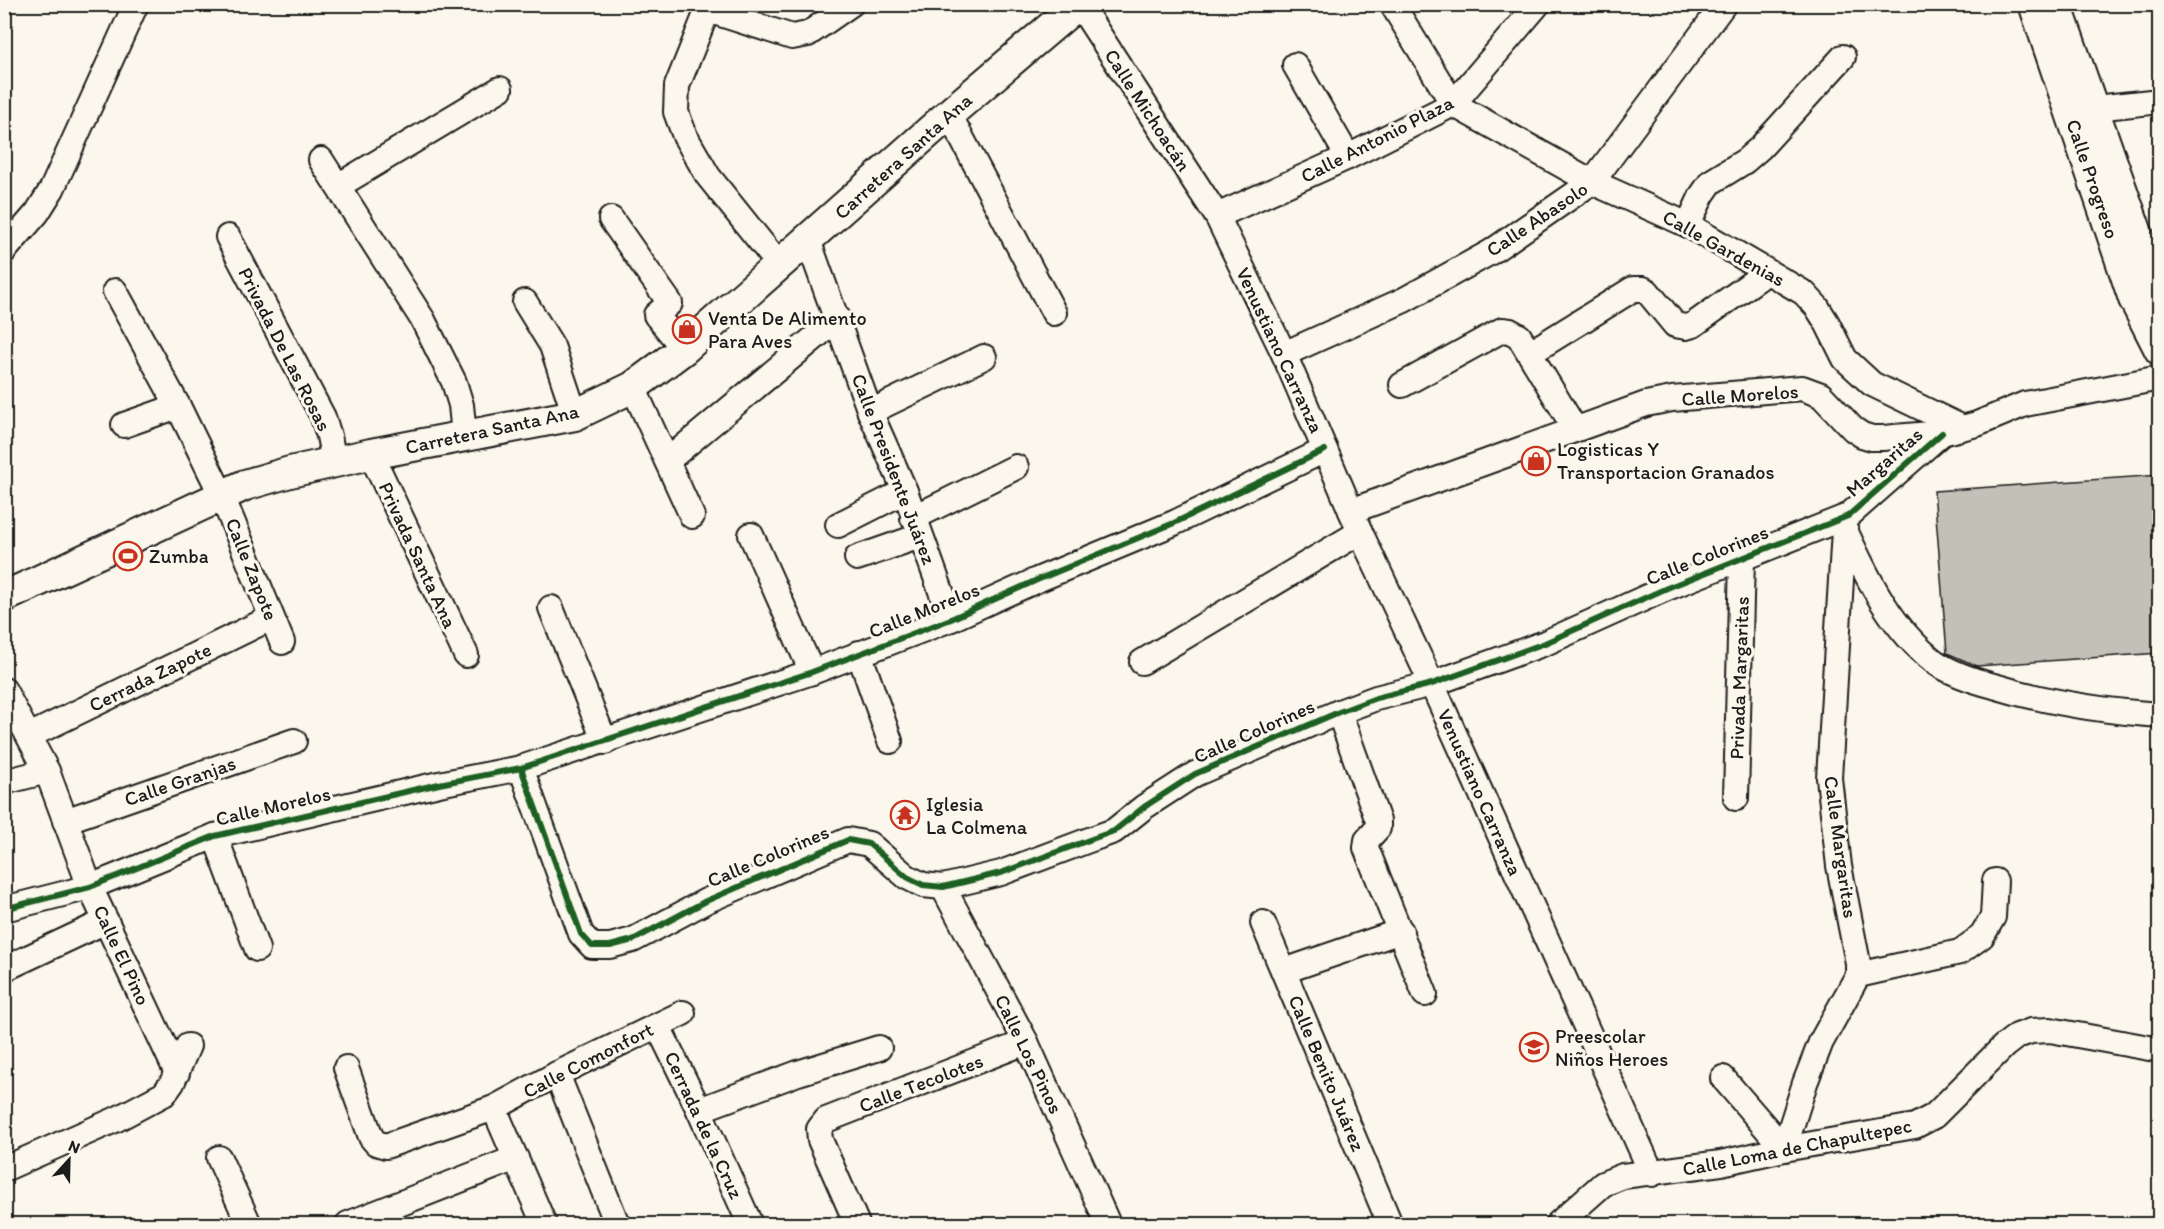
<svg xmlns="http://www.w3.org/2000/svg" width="2164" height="1229" font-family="Itim,sans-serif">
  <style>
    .building { fill: #c3c0b8; stroke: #1c1c1c; stroke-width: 1.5 }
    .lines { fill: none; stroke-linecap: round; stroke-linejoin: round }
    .minor-casing { stroke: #1c1c1c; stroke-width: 28 }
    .major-casing { stroke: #1c1c1c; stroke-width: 34 }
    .minor { stroke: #fbf7ec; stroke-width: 24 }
    .major { stroke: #fbf7ec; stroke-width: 30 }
    .cycleway-casing { stroke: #fbf7ec; stroke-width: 10 }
    .cycleway { stroke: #1b5e20; stroke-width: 6 }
    .labels { text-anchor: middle; stroke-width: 6; stroke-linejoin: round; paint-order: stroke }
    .street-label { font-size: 20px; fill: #1c1c1c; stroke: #fbf7ec }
    .poi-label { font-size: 20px; fill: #1c1c1c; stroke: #fbf7ec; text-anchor: start }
  </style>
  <rect width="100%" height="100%" fill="#fbf7ec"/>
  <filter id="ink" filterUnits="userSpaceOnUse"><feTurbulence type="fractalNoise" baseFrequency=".0167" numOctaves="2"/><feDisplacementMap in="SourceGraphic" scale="12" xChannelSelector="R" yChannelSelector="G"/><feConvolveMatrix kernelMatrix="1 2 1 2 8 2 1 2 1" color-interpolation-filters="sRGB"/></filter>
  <g filter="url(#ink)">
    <polygon class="building" points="2160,475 2160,653 1977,666 1947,653 1934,491"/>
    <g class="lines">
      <g class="minor-casing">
        <g id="minor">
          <polyline points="710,4 677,86 676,112 685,136 708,176 780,266"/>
          <polyline points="1079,4 1217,216 1284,354 1360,532 1432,684 1652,1174"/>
          <polyline points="1392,4 1453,104 1592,182 1688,225 1804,293 1817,307 1827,323 1845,359 1872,384 1961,427"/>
          <polyline points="708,10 792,37 808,34 851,4"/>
          <polyline points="1295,65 1348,157"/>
          <polyline points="2104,107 2160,101"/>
          <polyline points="949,114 1054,313"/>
          <polyline points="321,160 423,320 454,382 461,405 464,435"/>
          <polyline points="338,186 500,89"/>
          <polyline points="1217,216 1348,157 1453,104 1538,4"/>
          <polyline points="611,219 670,303 656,315 684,349"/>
          <polyline points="1688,225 1702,195 1711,182 1745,161 1760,148 1843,57"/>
          <polyline points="228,237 323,417 329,436 334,462"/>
          <polyline points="808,240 870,412 905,491 951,619"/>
          <polyline points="4,251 37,213 52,189 136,4"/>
          <polyline points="115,291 178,406 222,496 282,642"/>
          <polyline points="525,302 552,346 575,415"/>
          <polyline points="1530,353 1633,289 1643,289 1647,291 1675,325 1686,327 1693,325 1767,272"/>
          <polyline points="1284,354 1404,300 1491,252 1592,182 1724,4"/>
          <polyline points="1402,385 1502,330 1510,331 1519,336 1575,429"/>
          <polyline points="633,387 692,516"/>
          <polyline points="870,412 984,357"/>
          <polyline points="124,425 178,406"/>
          <polyline points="371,454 466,655"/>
          <polyline points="667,461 838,318"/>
          <polyline points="1351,511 1646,404 1672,399 1802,388 1821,395 1853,429 1862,435 1872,438 1883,438 1942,433 1977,424 2025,404 2160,378"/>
          <polyline points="913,518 1016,467"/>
          <polyline points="838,525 905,491"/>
          <path d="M1846 532C1868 580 1892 629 1935 662 1952 674 1975 681 1994 686 2049 703 2103 711 2160 715"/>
          <polyline points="751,535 812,672"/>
          <polyline points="857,558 920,536"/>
          <polyline points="551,608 605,742"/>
          <polyline points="859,653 890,741"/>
          <polyline points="1142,662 1360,532"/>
          <polyline points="4,690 47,771 90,887 177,1073"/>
          <polyline points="1339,712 1378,821 1378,828 1367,840 1366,848 1425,994"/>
          <polyline points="29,736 271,618"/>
          <polyline points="521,768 581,934 592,946 610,946 633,940 706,901 848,840 869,844 907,877 923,885 943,887 1001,873 1089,840 1114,831 1144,807 1195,774 1339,712 1376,698 1432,684 1545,643 1667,588 1848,516 1942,433"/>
          <polyline points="4,782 47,771"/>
          <polyline points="1736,798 1742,559"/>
          <polyline points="65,821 294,741"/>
          <polyline points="215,836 257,949"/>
          <polyline points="943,887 1026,1042 1108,1224"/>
          <polyline points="4,909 90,887 215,836 439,784 521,768 812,672 951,619 1037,580 1174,523 1325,450"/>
          <polyline points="1263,923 1390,1224"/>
          <polyline points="4,969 106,921"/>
          <polyline points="1284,971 1401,931"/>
          <polyline points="1858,975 1960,952 1982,936 1993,917 1995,881"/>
          <polyline points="658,1026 699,1110 750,1224"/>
          <polyline points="346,1068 371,1137 376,1143 386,1146 494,1108 557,1074 683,1013"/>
          <polyline points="557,1074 617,1224"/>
          <polyline points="1723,1078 1784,1149"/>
          <polyline points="494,1108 544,1224"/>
          <polyline points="699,1110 798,1073 879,1048"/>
          <polyline points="1784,1149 1805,1083 1821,1042 1858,975 1858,963 1839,866 1829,778 1844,530"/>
          <polyline points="219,1158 249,1224"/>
          <polyline points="4,1169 117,1119 164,1094 172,1083 188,1046"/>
          <polyline points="348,1224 516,1158"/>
          <polyline points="857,1224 820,1140 819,1129 826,1120 1026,1042"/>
          <polyline points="1558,1224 1603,1184 1623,1176 1721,1163 1784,1149 1915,1126 1934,1116 2004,1046 2017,1036 2031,1031 2050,1030 2160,1050"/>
        </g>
      </g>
      <g class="major-casing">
        <g id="major">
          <polyline points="2034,4 2134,299 2160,350"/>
          <polyline points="2056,4 2145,256 2160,291"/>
          <polyline points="4,597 245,485 290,472 371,454 575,415 633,387 684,349 949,114 1078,4"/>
        </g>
      </g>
      <use href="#minor" class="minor"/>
      <use href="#major" class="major"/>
      <g class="cycleway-casing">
        <g id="cycleway">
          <polyline points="521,768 581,934 592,946 610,946 633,940 706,901 848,840 869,844 907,877 923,885 943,887 1001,873 1089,840 1114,831 1144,807 1195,774 1339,712 1376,698 1432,684 1545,643 1667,588 1848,516 1942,433"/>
          <polyline points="4,909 90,887 215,836 439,784 521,768 812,672 951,619 1037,580 1174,523 1325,450"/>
        </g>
      </g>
      <use href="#cycleway" class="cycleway"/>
    </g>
  </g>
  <defs>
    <g id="shop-ring" transform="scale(1.5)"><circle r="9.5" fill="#fbf7ec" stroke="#c8321e" stroke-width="1.5"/><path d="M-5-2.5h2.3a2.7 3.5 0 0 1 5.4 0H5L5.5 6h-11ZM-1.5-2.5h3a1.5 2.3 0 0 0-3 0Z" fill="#c8321e"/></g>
    <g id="stadium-ring" transform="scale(1.5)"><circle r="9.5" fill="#fbf7ec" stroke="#c8321e" stroke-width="1.5"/><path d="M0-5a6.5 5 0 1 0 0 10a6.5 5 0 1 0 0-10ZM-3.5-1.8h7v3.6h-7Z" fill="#c8321e"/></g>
    <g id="temple-ring" transform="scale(1.5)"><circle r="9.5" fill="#fbf7ec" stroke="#c8321e" stroke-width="1.5"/><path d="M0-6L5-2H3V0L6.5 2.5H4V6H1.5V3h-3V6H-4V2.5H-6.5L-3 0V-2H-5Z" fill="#c8321e"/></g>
    <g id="school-ring" transform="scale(1.5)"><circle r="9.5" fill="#fbf7ec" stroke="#c8321e" stroke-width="1.5"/><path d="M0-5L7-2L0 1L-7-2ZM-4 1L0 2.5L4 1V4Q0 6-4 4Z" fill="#c8321e"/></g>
  </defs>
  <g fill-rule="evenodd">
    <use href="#shop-ring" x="687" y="329"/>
    <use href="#shop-ring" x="1536" y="461"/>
    <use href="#stadium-ring" x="128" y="556"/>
    <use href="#temple-ring" x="905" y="815"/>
    <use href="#school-ring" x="1534" y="1047"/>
  </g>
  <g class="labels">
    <g class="street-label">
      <text transform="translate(1148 110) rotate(57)" y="7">Calle Michoacán</text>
      <text transform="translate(1377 139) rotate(-27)" y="7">Calle Antonio Plaza</text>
      <text transform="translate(903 156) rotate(-42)" y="7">Carretera Santa Ana</text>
      <text transform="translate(2093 179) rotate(71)" y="7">Calle Progreso</text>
      <text transform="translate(1537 219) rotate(-34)" y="7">Calle Abasolo</text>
      <text transform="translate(1724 248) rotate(29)" y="7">Calle Gardenias</text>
      <text transform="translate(285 349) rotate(63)" y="7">Privada De Las Rosas</text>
      <text transform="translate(1280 350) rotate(65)" y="7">Venustiano Carranza</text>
      <text transform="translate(1740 395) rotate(-4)" y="7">Calle Morelos</text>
      <text transform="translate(492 429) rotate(-12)" y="7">Carretera Santa Ana</text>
      <text transform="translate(1884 462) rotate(-41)" y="7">Margaritas</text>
      <text transform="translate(894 469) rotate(69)" y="7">Calle Presidente Juárez</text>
      <text transform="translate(418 555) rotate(65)" y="7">Privada Santa Ana</text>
      <text transform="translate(1707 555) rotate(-22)" y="7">Calle Colorines</text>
      <text transform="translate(252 569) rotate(68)" y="7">Calle Zapote</text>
      <text transform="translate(924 610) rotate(-22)" y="7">Calle Morelos</text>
      <text transform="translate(150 677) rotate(-26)" y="7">Cerrada Zapote</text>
      <text transform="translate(1739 678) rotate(-88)" y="7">Privada Margaritas</text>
      <text transform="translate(1254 731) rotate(-24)" y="7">Calle Colorines</text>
      <text transform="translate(180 781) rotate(-19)" y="7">Calle Granjas</text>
      <text transform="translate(1480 792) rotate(66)" y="7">Venustiano Carranza</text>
      <text transform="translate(273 806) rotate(-13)" y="7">Calle Morelos</text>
      <text transform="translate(1841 847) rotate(82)" y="7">Calle Margaritas</text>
      <text transform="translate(768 856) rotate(-23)" y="7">Calle Colorines</text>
      <text transform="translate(122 955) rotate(65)" y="7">Calle El Pino</text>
      <text transform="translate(1029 1054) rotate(64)" y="7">Calle Los Pinos</text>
      <text transform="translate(588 1060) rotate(-27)" y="7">Calle Comonfort</text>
      <text transform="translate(1327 1073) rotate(67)" y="7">Calle Benito Juárez</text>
      <text transform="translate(921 1083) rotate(-21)" y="7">Calle Tecolotes</text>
      <text transform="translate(704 1125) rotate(65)" y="7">Cerrada de la Cruz</text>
      <text transform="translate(1797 1147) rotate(-11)" y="7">Calle Loma de Chapultepec</text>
    </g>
    <g class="poi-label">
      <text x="708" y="325">Venta De Alimento<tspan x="708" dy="23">Para Aves</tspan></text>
      <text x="1557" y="456">Logisticas Y<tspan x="1557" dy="23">Transportacion Granados</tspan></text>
      <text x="149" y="563">Zumba</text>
      <text x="926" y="811">Iglesia<tspan x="926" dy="23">La Colmena</tspan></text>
      <text x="1555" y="1043">Preescolar<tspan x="1555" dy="23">Niños Heroes</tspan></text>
    </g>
  </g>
  <rect width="2164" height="1229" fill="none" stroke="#fbf7ec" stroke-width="24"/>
  <rect x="12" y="12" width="2140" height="1205" fill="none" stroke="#1c1c1c" stroke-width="2" filter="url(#ink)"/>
  <g transform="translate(69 1160) rotate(22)" stroke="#fbf7ec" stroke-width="4.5" paint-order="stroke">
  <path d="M0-4.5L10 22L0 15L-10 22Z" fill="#1c1c1c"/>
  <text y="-9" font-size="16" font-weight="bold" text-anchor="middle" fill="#1c1c1c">N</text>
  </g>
</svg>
